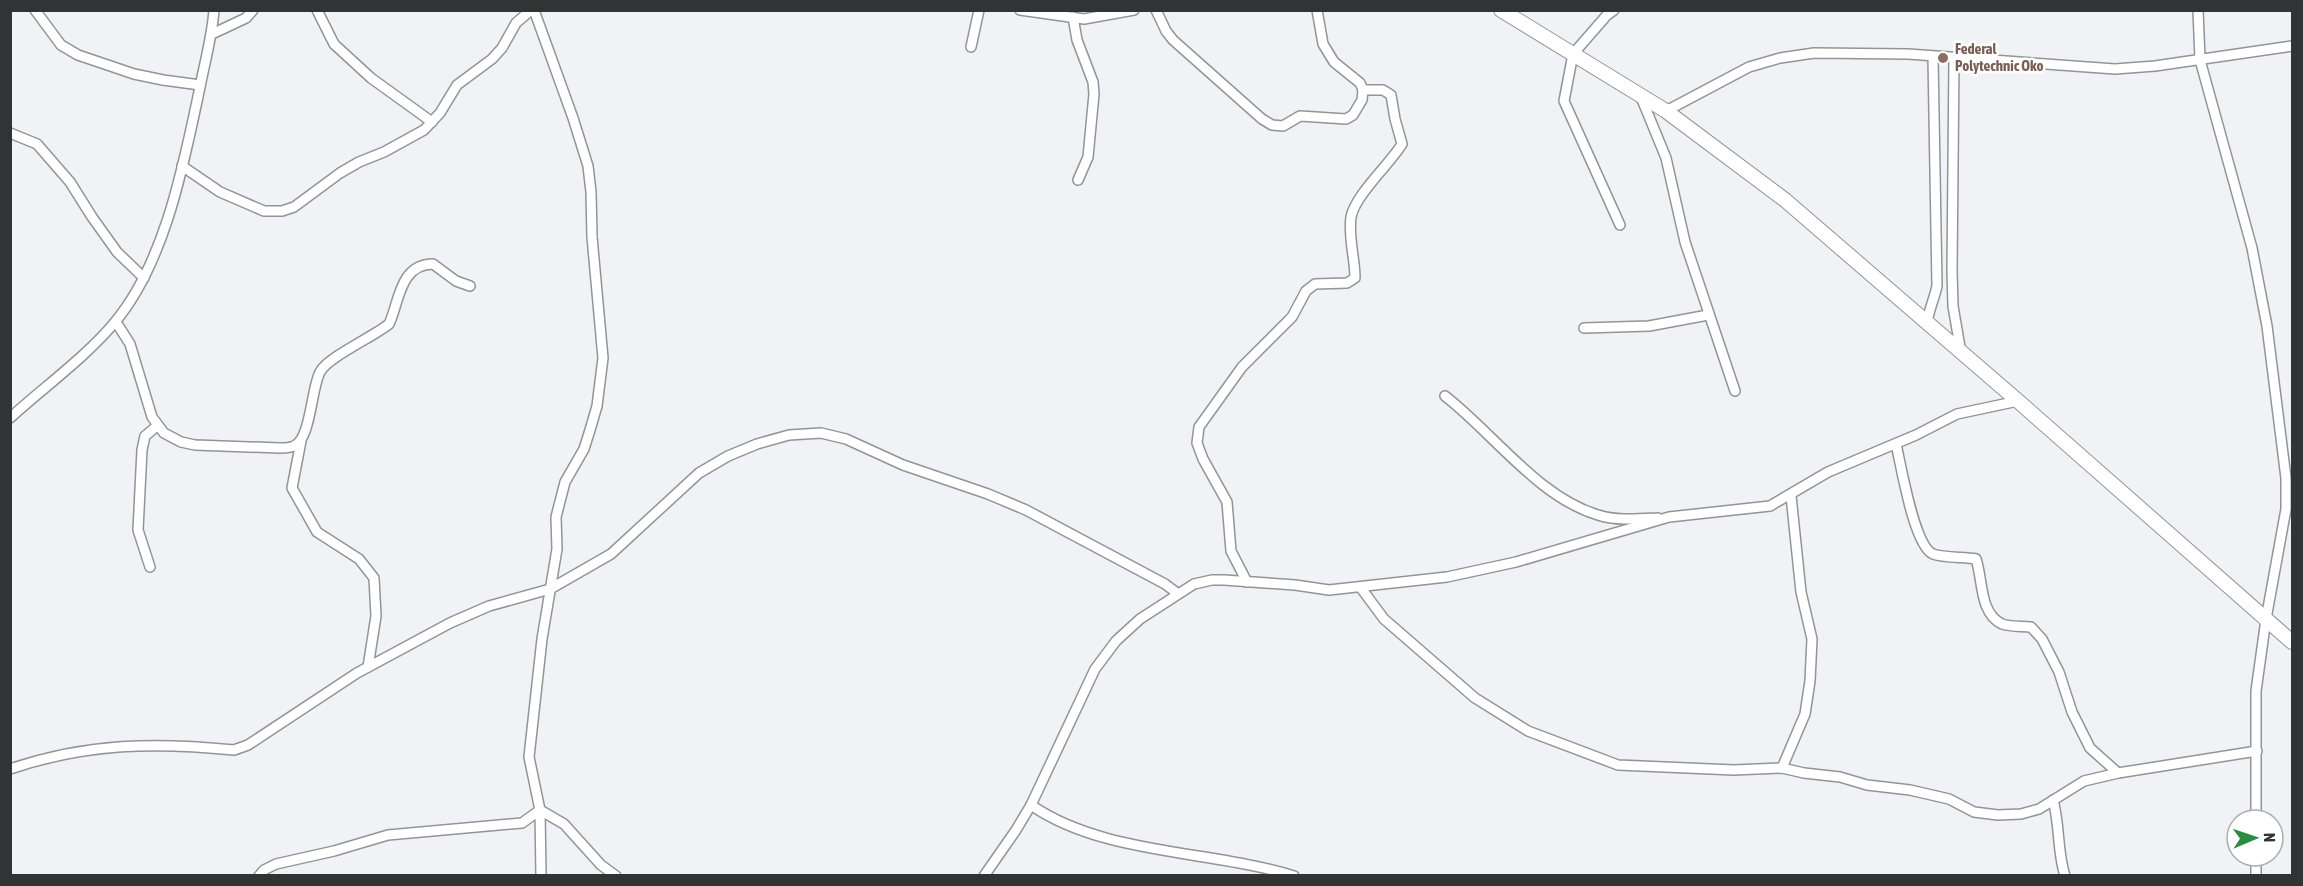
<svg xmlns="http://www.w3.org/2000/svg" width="2303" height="886" font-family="'Asap Condensed',sans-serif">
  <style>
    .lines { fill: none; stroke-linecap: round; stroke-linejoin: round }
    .minor-casing { stroke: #939498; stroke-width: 12 }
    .secondary-casing { stroke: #939498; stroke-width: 16 }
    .minor { stroke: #fff; stroke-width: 9 }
    .secondary { stroke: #fff; stroke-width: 14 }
    .education-dot { fill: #8d6e63; stroke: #fff; stroke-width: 2 }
    .labels { text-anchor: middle; stroke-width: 5; stroke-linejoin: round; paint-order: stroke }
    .education-label { font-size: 15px; font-weight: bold; fill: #785e54; stroke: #fff; text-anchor: start }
  </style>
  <rect width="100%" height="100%" fill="#f1f2f6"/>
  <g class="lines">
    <g class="minor-casing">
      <g id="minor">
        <polyline points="35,10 61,45 78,55 134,74 163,80 200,85"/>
        <polyline points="317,10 334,44 371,78 432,122"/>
        <polyline points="534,10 573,118 588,166 591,192 592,237 603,358 597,406 590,430 584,449 565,482 556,517 557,549 542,639 529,757 540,810 541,876"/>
        <polyline points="1020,10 1084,19 1134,10"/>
        <polyline points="1156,10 1166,31 1173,40 1262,119 1272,125 1283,126 1300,116 1346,119 1353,115 1362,100 1363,90 1360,83 1334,62 1323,44 1317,10"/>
        <polyline points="1614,10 1607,15 1573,54 1564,101 1620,225"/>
        <polyline points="2198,10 2200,60 2252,248 2267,326 2286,478 2286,509 2266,619 2256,691 2256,820"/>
        <polyline points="1073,17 1077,40 1093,82 1094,94 1088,157 1078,180"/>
        <polyline points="212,34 246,18 253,10"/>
        <polyline points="971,47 979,10"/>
        <polyline points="1954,59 1952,271 1953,306 1961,353"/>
        <polyline points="1641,97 1666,158 1685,242 1735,391"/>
        <polyline points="1666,111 1749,67 1780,58 1814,53 1908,54 2115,69 2155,66 2292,46"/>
        <polyline points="10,133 37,144 70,182 92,217 117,252 144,278"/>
        <polyline points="182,166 220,192 264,211 282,211 294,207 340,173 359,162 384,152 424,130 440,113 457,85 492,59 502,48 516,23 531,10"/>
        <path d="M116 322 130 344 152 417 164 433 181 442 195 445 280 448C284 448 290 448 294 446 311 439 311 389 320 372 328 357 373 337 389 324 399 304 399 264 433 264L456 281 470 286"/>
        <path d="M1927 323C1929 309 1934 300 1937 286L1933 57"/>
        <polyline points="1584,328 1649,326 1708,315"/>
        <path d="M1445 396C1493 433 1538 497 1598 515 1616 521 1638 519 1658 518"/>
        <path d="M10 418C44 387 87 356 115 322 166 261 184 162 200 87 205 61 212 37 214 10"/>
        <polyline points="301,441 292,488 317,532 359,559 374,578 376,616 368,667"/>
        <path d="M1896 444C1901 465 1914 546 1933 554 1943 558 1965 557 1976 559 1983 579 1979 613 2002 624 2010 627 2022 626 2031 627L2042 639 2059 672 2072 712 2090 748 2118 773"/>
        <polyline points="150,567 138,530 142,450 145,436 157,426"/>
        <path d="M1247 582 1231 551 1227 502 1203 459 1197 443 1199 427 1242 367 1292 317 1306 291 1315 284 1347 283 1355 278C1355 258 1348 237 1351 217 1355 195 1390 164 1402 144L1395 119 1391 95 1383 90H1363"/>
        <polyline points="1361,588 1384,619 1475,698 1528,731 1618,765 1734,770 1782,768 1804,773 1840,777 1867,785 1910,790 1949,799 1974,812 1998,815 2021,814 2039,809 2084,781 2118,773 2257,751"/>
        <polyline points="1782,768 1805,714 1810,681 1812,639 1801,592 1791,496"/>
        <path d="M10 769C87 743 155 742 234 750L248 745 357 673 450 623 489 606 550 589 611 554 699 473 728 456 757 444 789 435 821 433 846 439 903 465 988 494 1026 510 1165 584 1177 593"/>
        <path d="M2053 800C2060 825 2057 851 2065 876"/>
        <path d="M1031 805C1103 855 1211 850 1294 876"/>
        <polyline points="259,876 264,870 276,864 334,851 388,835 522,823 540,810 564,824 601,865 616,876"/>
        <polyline points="984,876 1016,830 1031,805 1095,669 1116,641 1140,619 1194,584 1212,580 1224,580 1295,585 1329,590 1447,577 1516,562 1669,517 1770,506 1828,472 1916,435 1957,414 2018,401"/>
        <polyline points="2256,876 2256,856"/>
      </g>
    </g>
    <g class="secondary-casing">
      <polyline id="secondary" points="1501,10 1666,111 1785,200 2018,401 2292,642"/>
    </g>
    <use href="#minor" class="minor"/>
    <use href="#secondary" class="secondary"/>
  </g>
  <circle class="education-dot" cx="1943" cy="58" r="6"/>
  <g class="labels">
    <g class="education-label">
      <text x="1955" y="54">Federal<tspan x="1955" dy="17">Polytechnic Oko</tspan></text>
    </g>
  </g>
  <rect width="2303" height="886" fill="none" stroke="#323334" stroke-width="24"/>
  <g transform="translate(2255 838) rotate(88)"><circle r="28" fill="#ffffff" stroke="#adadae" stroke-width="1.5"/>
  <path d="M0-4.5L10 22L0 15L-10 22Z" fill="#2a8d41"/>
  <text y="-9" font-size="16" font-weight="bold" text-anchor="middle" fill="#323334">N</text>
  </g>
</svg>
